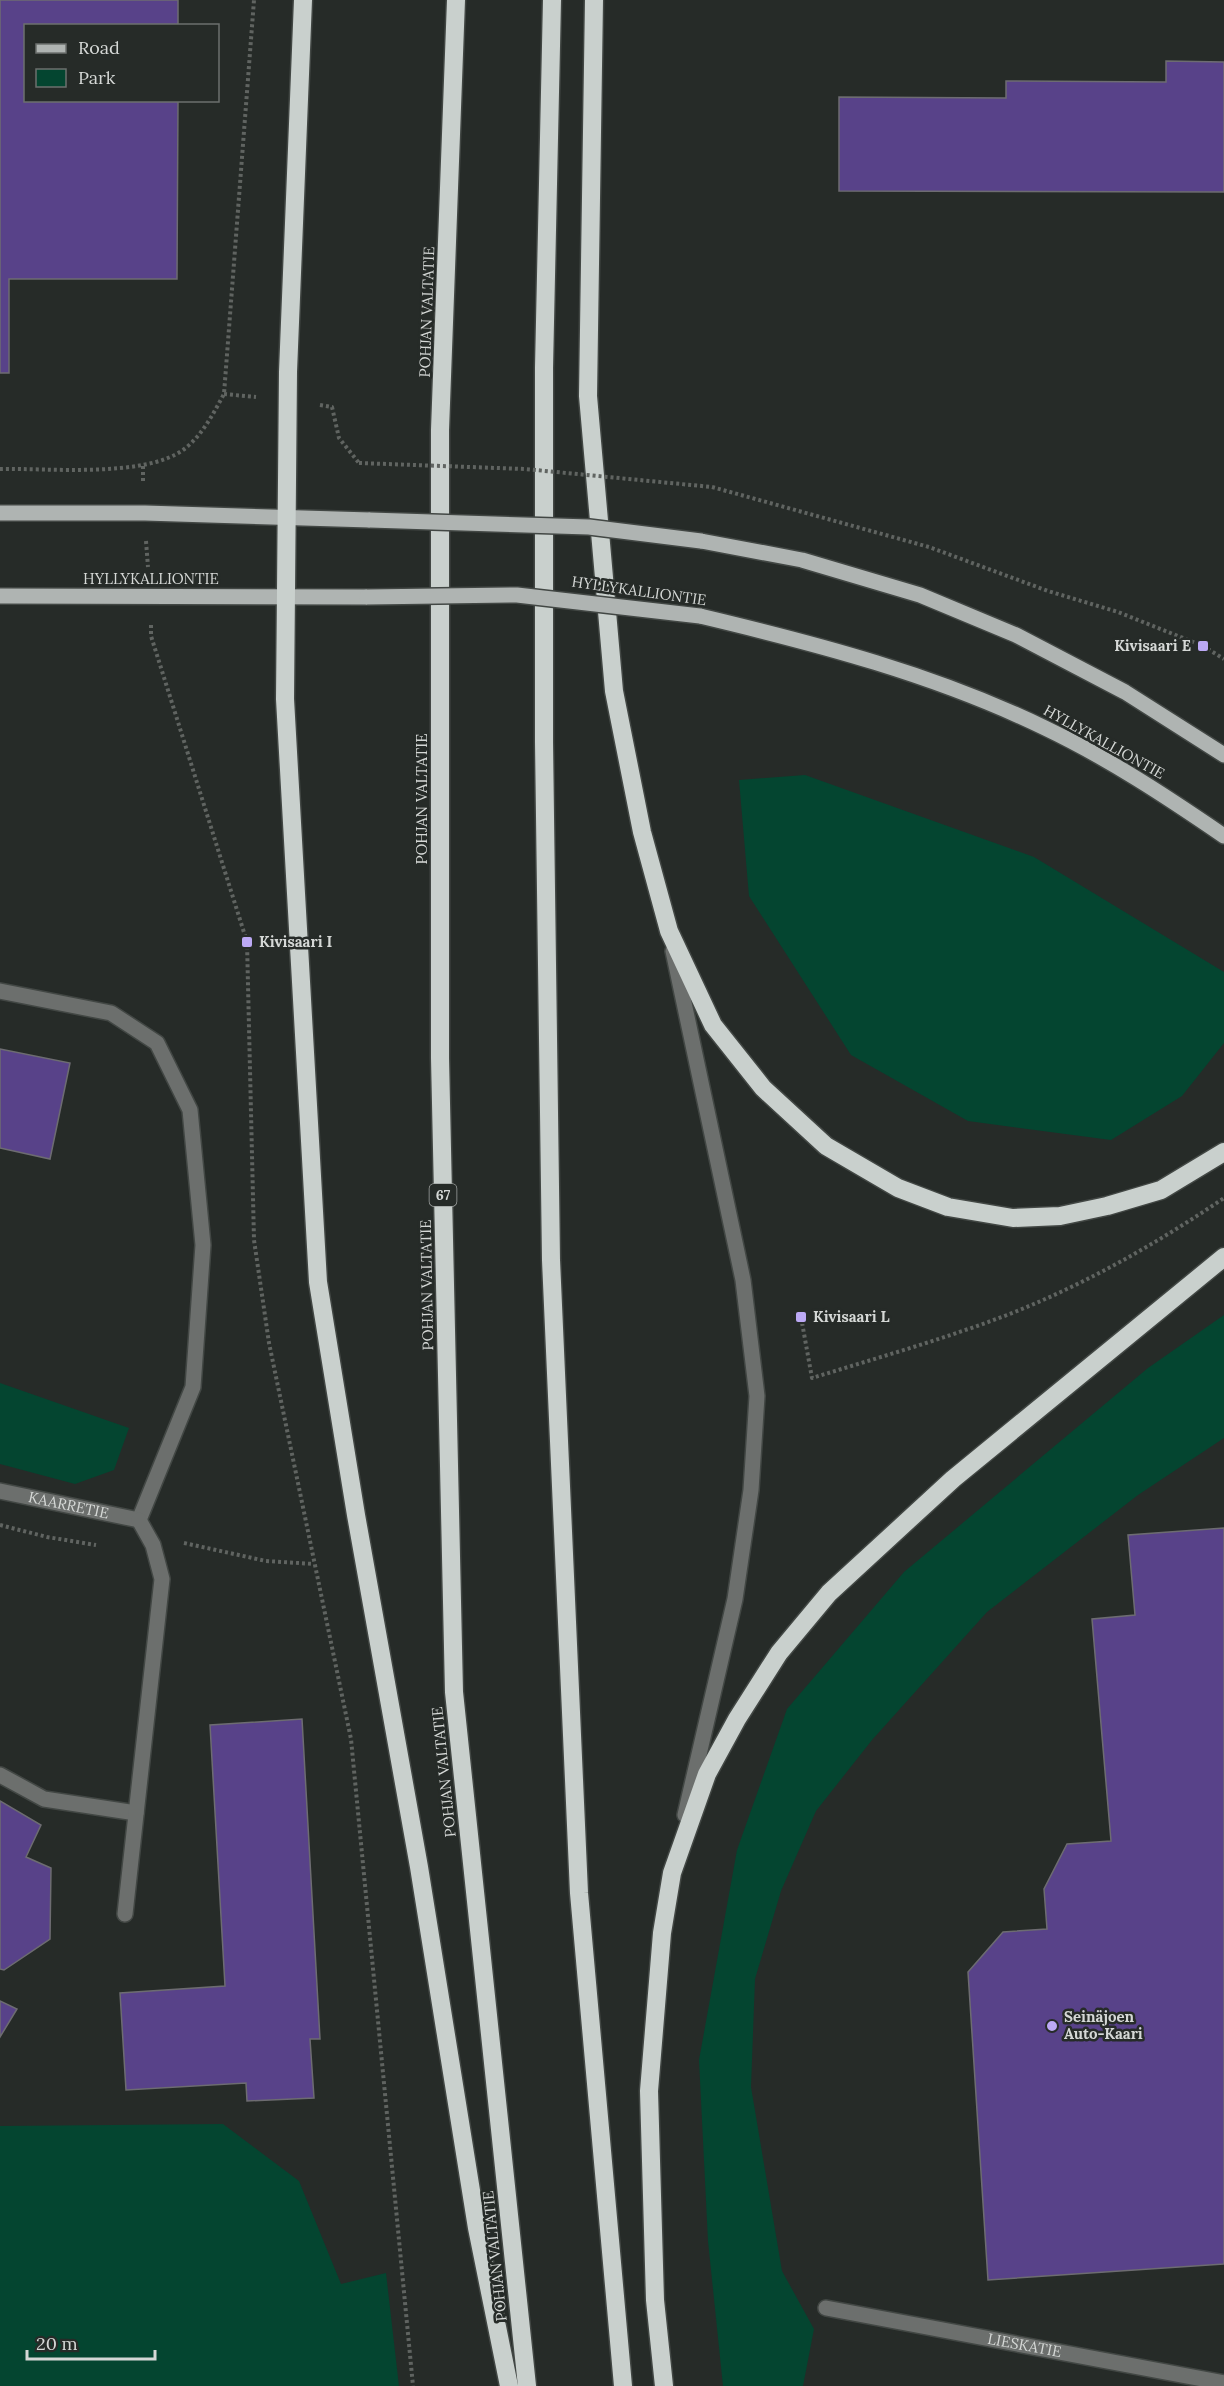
<svg xmlns="http://www.w3.org/2000/svg" width="1224" height="2386" font-family="Lora,serif">
  <style>
    .green { fill: #044530 }
    .building { fill: #584289; stroke: #6d6c71; stroke-width: 1.5 }
    .lines { fill: none; stroke-linecap: round; stroke-linejoin: round }
    .minor-casing { stroke: #424744; stroke-width: 18 }
    .major-casing { stroke: #424744; stroke-width: 18 }
    .highway-casing { stroke: #424744; stroke-width: 21 }
    .path { stroke: #606461; stroke-width: 4; stroke-dasharray: 3 3; stroke-linecap: butt }
    .minor { stroke: #6c6f6d; stroke-width: 15 }
    .major { stroke: #afb4b2; stroke-width: 15 }
    .highway { stroke: #c9d0cd; stroke-width: 18 }
    .major-bridge-casing { stroke: #424744; stroke-width: 18; stroke-linecap: butt }
    .path-bridge { stroke: #606461; stroke-width: 4; stroke-dasharray: 3 3; stroke-linecap: butt }
    .major-bridge { stroke: #afb4b2; stroke-width: 15 }
    .poi-dot { fill: #bca9f5; stroke: #262b28; stroke-width: 2 }
    .labels { text-anchor: middle; stroke-width: 5; stroke-linejoin: round; paint-order: stroke }
    .shield { fill: #262b28; stroke: #a0a4a2; stroke-width: 1.5 }
    .shield-label { font-size: 14px; font-weight: bold; fill: #d5d8d6 }
    .street-label { font-size: 15px; fill: #d5d8d6; stroke: #262b28 }
    .poi-label { font-size: 15px; font-weight: bold; fill: #d5d8d6; stroke: #262b28; text-anchor: start }
  </style>
  <rect width="100%" height="100%" fill="#262b28"/>
  <g class="green">
    <polygon points="805,775 1034,857 1224,972 1224,1043 1182,1096 1111,1140 968,1121 851,1055 749,896 739,780"/>
    <polygon points="1224,1315 1224,1438 1138,1495 987,1612 872,1740 816,1811 781,1891 755,1979 751,2087 782,2271 814,2329 803,2386 723,2386 708,2241 699,2060 737,1850 787,1709 904,1572 1148,1368"/>
    <polygon points="0,1383 129,1428 114,1470 75,1484 0,1464"/>
    <polygon points="223,2124 299,2181 341,2284 386,2273 399,2386 0,2386 0,2126"/>
  </g>
  <g class="building">
    <polygon points="0,0 178,0 178,26 26,26 26,100 178,100 177,279 9,279 9,373 0,373"/>
    <polygon points="1166,61 1224,62 1224,192 839,191 839,97 1006,98 1006,81 1166,82"/>
    <polygon points="0,1049 70,1063 50,1159 0,1148"/>
    <polygon points="1224,1528 1224,2264 988,2280 968,1972 1003,1932 1047,1929 1044,1889 1067,1844 1111,1841 1092,1619 1135,1615 1128,1535"/>
    <polygon points="302,1719 320,2039 310,2039 314,2098 247,2101 246,2083 126,2090 120,1993 225,1986 210,1725"/>
    <polygon points="0,1801 41,1825 26,1857 51,1868 50,1939 4,1970 0,1969"/>
    <polygon points="0,2001 17,2009 0,2037"/>
  </g>
  <g class="lines">
    <g class="minor-casing">
      <g id="minor">
        <polyline points="673,951 743,1280 757,1396 751,1490 735,1599 685,1815"/>
        <polyline points="0,991 111,1013 157,1043 190,1110 203,1245 193,1387 139,1520"/>
        <path id="s1" d="M0 1491 139 1520"/>
        <polyline points="0,1775 44,1799 136,1813"/>
        <polyline points="125,1914 162,1579 153,1545 139,1520"/>
        <path id="s2" d="M826 2308 1224 2383"/>
      </g>
    </g>
    <g class="major-casing">
      <g id="major">
        <polyline points="0,513 145,513 370,520"/>
        <polyline points="701,541 802,560 920,595 1016,635 1125,692 1224,755"/>
        <polyline points="0,596 367,597"/>
        <path d="M700 616C818 644 936 675 1045 728 1108 758 1167 797 1224 836"/>
      </g>
    </g>
    <g class="highway-casing">
      <g id="highway">
        <polyline points="303,0 288,372 285,699 318,1282 356,1515 419,1867 477,2228 509,2386"/>
        <polyline points="456,0 440,430 440,1058 454,1692 527,2386"/>
        <polyline points="552,0 544,368 544,742 551,1260 579,1893 623,2386"/>
        <polyline points="594,0 588,396 614,691 642,832 669,931 713,1025 763,1088 826,1146 898,1188 948,1207 1013,1218 1060,1216 1107,1206 1161,1190 1224,1152"/>
        <polyline points="664,2386 655,2300 649,2091 662,1933 672,1873 707,1774 737,1719 779,1653 829,1593 953,1479 1224,1257"/>
      </g>
    </g>
    <g class="path">
      <polyline points="224,394 256,397"/>
      <polyline points="320,405 332,407 339,438 359,463"/>
      <polyline points="143,466 143,483"/>
      <path d="M0 469C49 468 143 478 183 450 202 436 213 414 224 394L254 0"/>
      <polyline points="712,487 929,547 1048,591 1118,612 1203,646 1224,659"/>
      <polyline points="146,541 148,567"/>
      <polyline points="151,625 151,636 247,942 254,1240 269,1343 351,1739 413,2386"/>
      <path d="M801 1317 812 1378C877 1358 944 1339 1007 1315 1084 1285 1156 1244 1224 1198"/>
      <polyline points="0,1525 47,1537 96,1545"/>
      <polyline points="184,1543 266,1561 314,1564"/>
    </g>
    <use href="#minor" class="minor"/>
    <use href="#major" class="major"/>
    <use href="#highway" class="highway"/>
    <g class="major-bridge-casing">
      <g id="major-bridge">
        <polyline points="370,520 589,527 701,541"/>
        <polyline points="367,597 517,595 700,616"/>
      </g>
    </g>
    <polyline class="path-bridge" points="359,463 525,469 712,487"/>
    <use href="#major-bridge" class="major-bridge"/>
  </g>
  <g class="poi-dot">
    <rect x="1197" y="640" width="12" height="12" rx="3"/>
    <rect x="241" y="936" width="12" height="12" rx="3"/>
    <rect x="795" y="1311" width="12" height="12" rx="3"/>
    <circle cx="1052" cy="2026" r="6"/>
  </g>
  <g class="labels">
    <rect class="shield" x="429.5" y="1184" width="27" height="22" rx="4.5"/>
    <g class="shield-label">
      <text x="443" y="1200">67</text>
    </g>
    <g class="street-label">
      <text transform="translate(427 312) rotate(-88)" y="5">POHJAN VALTATIE</text>
      <text x="151" y="584">HYLLYKALLIONTIE</text>
      <text transform="translate(639 591) rotate(8)" y="5">HYLLYKALLIONTIE</text>
      <text transform="translate(1104 742) rotate(29)" y="5">HYLLYKALLIONTIE</text>
      <text transform="translate(422 799) rotate(-90)" y="5">POHJAN VALTATIE</text>
      <text transform="translate(427 1285) rotate(-91)" y="5">POHJAN VALTATIE</text>
      <text dy="5" stroke="none"><textPath href="#s1" startOffset="70">KAARRETIE</textPath></text>
      <text transform="translate(444 1772) rotate(-96)" y="5">POHJAN VALTATIE</text>
      <text transform="translate(495 2256) rotate(-96)" y="5">POHJAN VALTATIE</text>
      <text dy="5" stroke="none"><textPath href="#s2" startOffset="202">LIESKATIE</textPath></text>
    </g>
    <g class="poi-label">
      <text x="1191" y="651" text-anchor="end">Kivisaari E</text>
      <text x="259" y="947">Kivisaari I</text>
      <text x="813" y="1322">Kivisaari L</text>
      <text x="1064" y="2022">Seinäjoen<tspan x="1064" dy="17">Auto-Kaari</tspan></text>
    </g>
  </g>
  <rect x="24" y="24" width="195" height="78" fill="#262b28" stroke="#6c706e" stroke-width="1.5"/>
  <rect x="36" y="44" width="30" height="9" fill="#afb4b2" stroke="#6c706e" stroke-width="1.5"/>
  <text x="78" y="54" font-size="18" fill="#d5d8d6">Road</text>
  <rect x="36" y="69" width="30" height="18" fill="#044530" stroke="#6c706e" stroke-width="1.5"/>
  <text x="78" y="84" font-size="18" fill="#d5d8d6">Park</text>
  <path d="M27 2350v9h128v-9" fill="none" stroke="#d5d8d6" stroke-width="3"/>
  <text x="36" y="2350" font-size="18" fill="#d5d8d6" stroke="#262b28" stroke-width="4.5" paint-order="stroke">20 m</text>
</svg>
